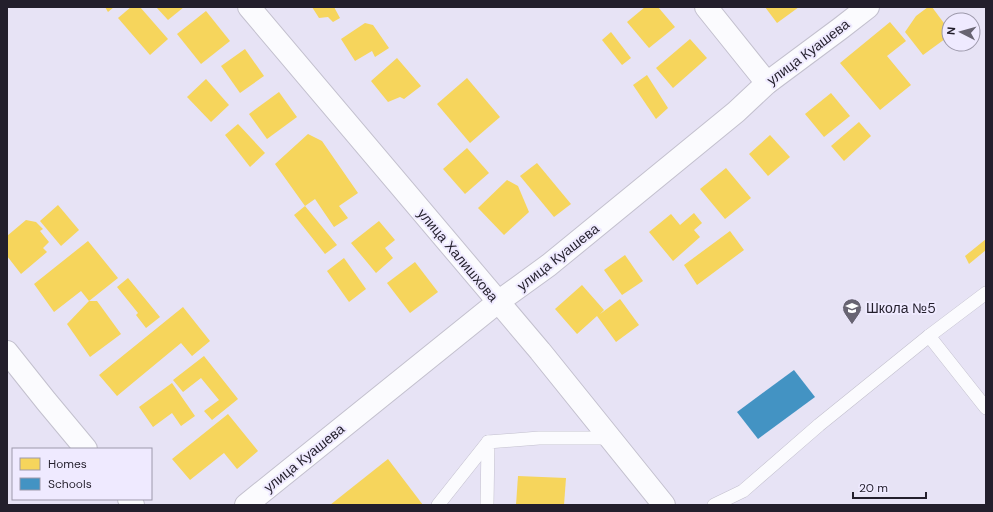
<svg xmlns="http://www.w3.org/2000/svg" width="993" height="512" font-family="'DM Sans',sans-serif">
  <style>
    .homes { fill: #f6d55c }
    .schools { fill: #4393c3 }
    .lines { fill: none; stroke-linecap: round; stroke-linejoin: round }
    .service-casing { stroke: #c3c0ce; stroke-width: 14 }
    .minor-casing { stroke: #c3c0ce; stroke-width: 24 }
    .service { stroke: #fbfbfe; stroke-width: 13 }
    .minor { stroke: #fbfbfe; stroke-width: 22 }
    .labels { text-anchor: middle; stroke-width: 4; stroke-linejoin: round; paint-order: stroke }
    .street-label { font-size: 14px; fill: #231f2c; stroke: #efeaff }
    .poi-label { font-size: 14px; fill: #231f2c; stroke: #efeaff; text-anchor: start }
  </style>
  <rect width="100%" height="100%" fill="#e7e3f5"/>
  <g class="homes">
    <polygon points="105,7 114,7 108,12"/>
    <polygon points="131,7 140,7 168,39 150,55 118,18"/>
    <polygon points="156,7 184,7 168,20"/>
    <polygon points="312,7 334,7 340,18 333,22 328,17 319,18"/>
    <polygon points="645,7 658,7 675,27 649,48 627,22"/>
    <polygon points="765,7 799,7 777,23"/>
    <polygon points="928,7 932,7 949,30 949,36 923,55 905,32 916,16"/>
    <polygon points="206,11 230,41 201,64 177,34"/>
    <polygon points="890,22 906,41 887,56 911,85 880,110 840,63"/>
    <polygon points="365,23 373,25 389,48 375,57 372,51 355,61 341,39"/>
    <polygon points="611,32 631,58 622,65 602,40"/>
    <polygon points="690,39 707,58 673,88 656,68"/>
    <polygon points="245,49 264,76 240,93 221,66"/>
    <polygon points="397,58 421,86 404,99 400,97 388,102 371,81"/>
    <polygon points="647,75 668,108 656,119 633,85"/>
    <polygon points="467,78 500,117 470,143 437,104"/>
    <polygon points="206,79 229,105 211,122 187,97"/>
    <polygon points="279,92 297,117 267,139 249,114"/>
    <polygon points="831,93 850,116 824,137 805,114"/>
    <polygon points="859,122 871,136 844,161 831,146"/>
    <polygon points="238,124 265,153 250,167 225,135"/>
    <polygon points="308,134 322,141 358,193 339,206 348,218 334,227 315,199 305,206 275,164"/>
    <polygon points="770,135 790,157 768,176 749,154"/>
    <polygon points="467,148 489,173 465,194 443,169"/>
    <polygon points="537,163 571,204 554,217 520,176"/>
    <polygon points="726,168 751,198 725,219 700,189"/>
    <polygon points="507,180 518,186 529,212 504,235 478,208"/>
    <polygon points="58,205 79,230 61,246 40,221"/>
    <polygon points="305,206 337,245 325,254 294,215"/>
    <polygon points="694,213 702,223 694,230 700,237 673,261 649,232 671,214 680,225"/>
    <polygon points="26,220 36,222 43,229 40,231 49,242 43,248 47,252 21,274 7,256 7,236"/>
    <polygon points="379,221 395,240 385,248 393,258 376,273 351,243"/>
    <polygon points="730,231 744,250 697,285 684,265"/>
    <polygon points="986,239 986,250 969,264 965,256"/>
    <polygon points="88,241 118,278 89,301 81,291 54,312 34,284"/>
    <polygon points="625,255 643,281 622,295 604,270"/>
    <polygon points="344,258 366,289 349,302 327,271"/>
    <polygon points="415,262 438,292 410,313 387,283"/>
    <polygon points="128,278 160,317 146,328 136,315 138,313 117,287"/>
    <polygon points="582,285 604,310 600,314 620,299 639,325 616,342 597,316 577,334 555,309"/>
    <polygon points="89,301 97,301 121,334 90,357 67,324"/>
    <polygon points="183,307 210,341 192,356 181,343 117,396 99,375"/>
    <polygon points="204,356 238,399 212,420 204,411 219,400 201,378 183,392 173,380"/>
    <polygon points="172,383 195,416 181,426 172,413 153,427 139,407"/>
    <polygon points="228,414 258,451 237,469 224,453 190,480 172,459"/>
    <polygon points="388,459 423,505 330,505"/>
    <polygon points="518,476 566,478 564,505 516,505"/>
  </g>
  <polygon class="schools" points="794,370 815,397 758,439 737,412"/>
  <g class="lines">
    <g class="service-casing">
      <g id="service">
        <polyline points="929,336 986,408"/>
        <polyline points="438,505 488,442"/>
        <polyline points="487,505 488,442 539,438 610,438"/>
        <polyline points="714,505 743,491 819,425 929,336 986,293"/>
      </g>
    </g>
    <g class="minor-casing">
      <g id="minor">
        <polyline points="249,7 540,351 664,505"/>
        <polyline points="706,7 767,83"/>
        <polyline points="7,352 46,401 86,449"/>
        <polyline points="129,499 133,505"/>
        <polyline points="246,505 498,302 549,265 736,112 767,83 841,28 868,7"/>
      </g>
    </g>
    <use href="#service" class="service"/>
    <use href="#minor" class="minor"/>
  </g>
  <defs>
    <g id="school-pin" transform="scale(1)"><path d="M0 17L-7.5 6A9.5 9.5 0 1 1 7.5 6Z" fill="#686472" stroke="#efeaff"/><path d="M0-5L7-2L0 1L-7-2ZM-4 1L0 2.5L4 1V4Q0 6-4 4Z" fill="#fff"/></g>
  </defs>
  <g fill-rule="evenodd">
    <use href="#school-pin" x="852" y="308"/>
  </g>
  <g class="labels">
    <g class="street-label">
      <text transform="translate(808 52) rotate(-37)" y="5">улица Куашева</text>
      <text transform="translate(458 255) rotate(50)" y="5">улица Халишхова</text>
      <text transform="translate(558 257) rotate(-38)" y="5">улица Куашева</text>
      <text transform="translate(304 458) rotate(-39)" y="5">улица Куашева</text>
    </g>
    <g class="poi-label">
      <text x="866" y="313">Школа №5</text>
    </g>
  </g>
  <rect width="993" height="512" fill="none" stroke="#231f2c" stroke-width="16"/>
  <rect x="12" y="448" width="140" height="52" fill="#efeaff" stroke="#9d99ab"/>
  <rect x="20" y="458" width="20" height="12" fill="#f6d55c" stroke="#9d99ab"/>
  <text x="48" y="468" font-size="12" fill="#231f2c">Homes</text>
  <rect x="20" y="478" width="20" height="12" fill="#4393c3" stroke="#9d99ab"/>
  <text x="48" y="488" font-size="12" fill="#231f2c">Schools</text>
  <g transform="translate(961 32) rotate(276)"><circle r="19" fill="#efeaff" stroke="#9d99ab"/>
  <path d="M0-3L7 15L0 10L-7 15Z" fill="#686472"/>
  <text y="-6" font-size="11" font-weight="bold" text-anchor="middle" fill="#231f2c">N</text>
  </g>
  <path d="M853 492v6h73v-6" fill="none" stroke="#231f2c" stroke-width="2"/>
  <text x="859" y="492" font-size="12" fill="#231f2c" stroke="#efeaff" stroke-width="3" paint-order="stroke">20 m</text>
</svg>
